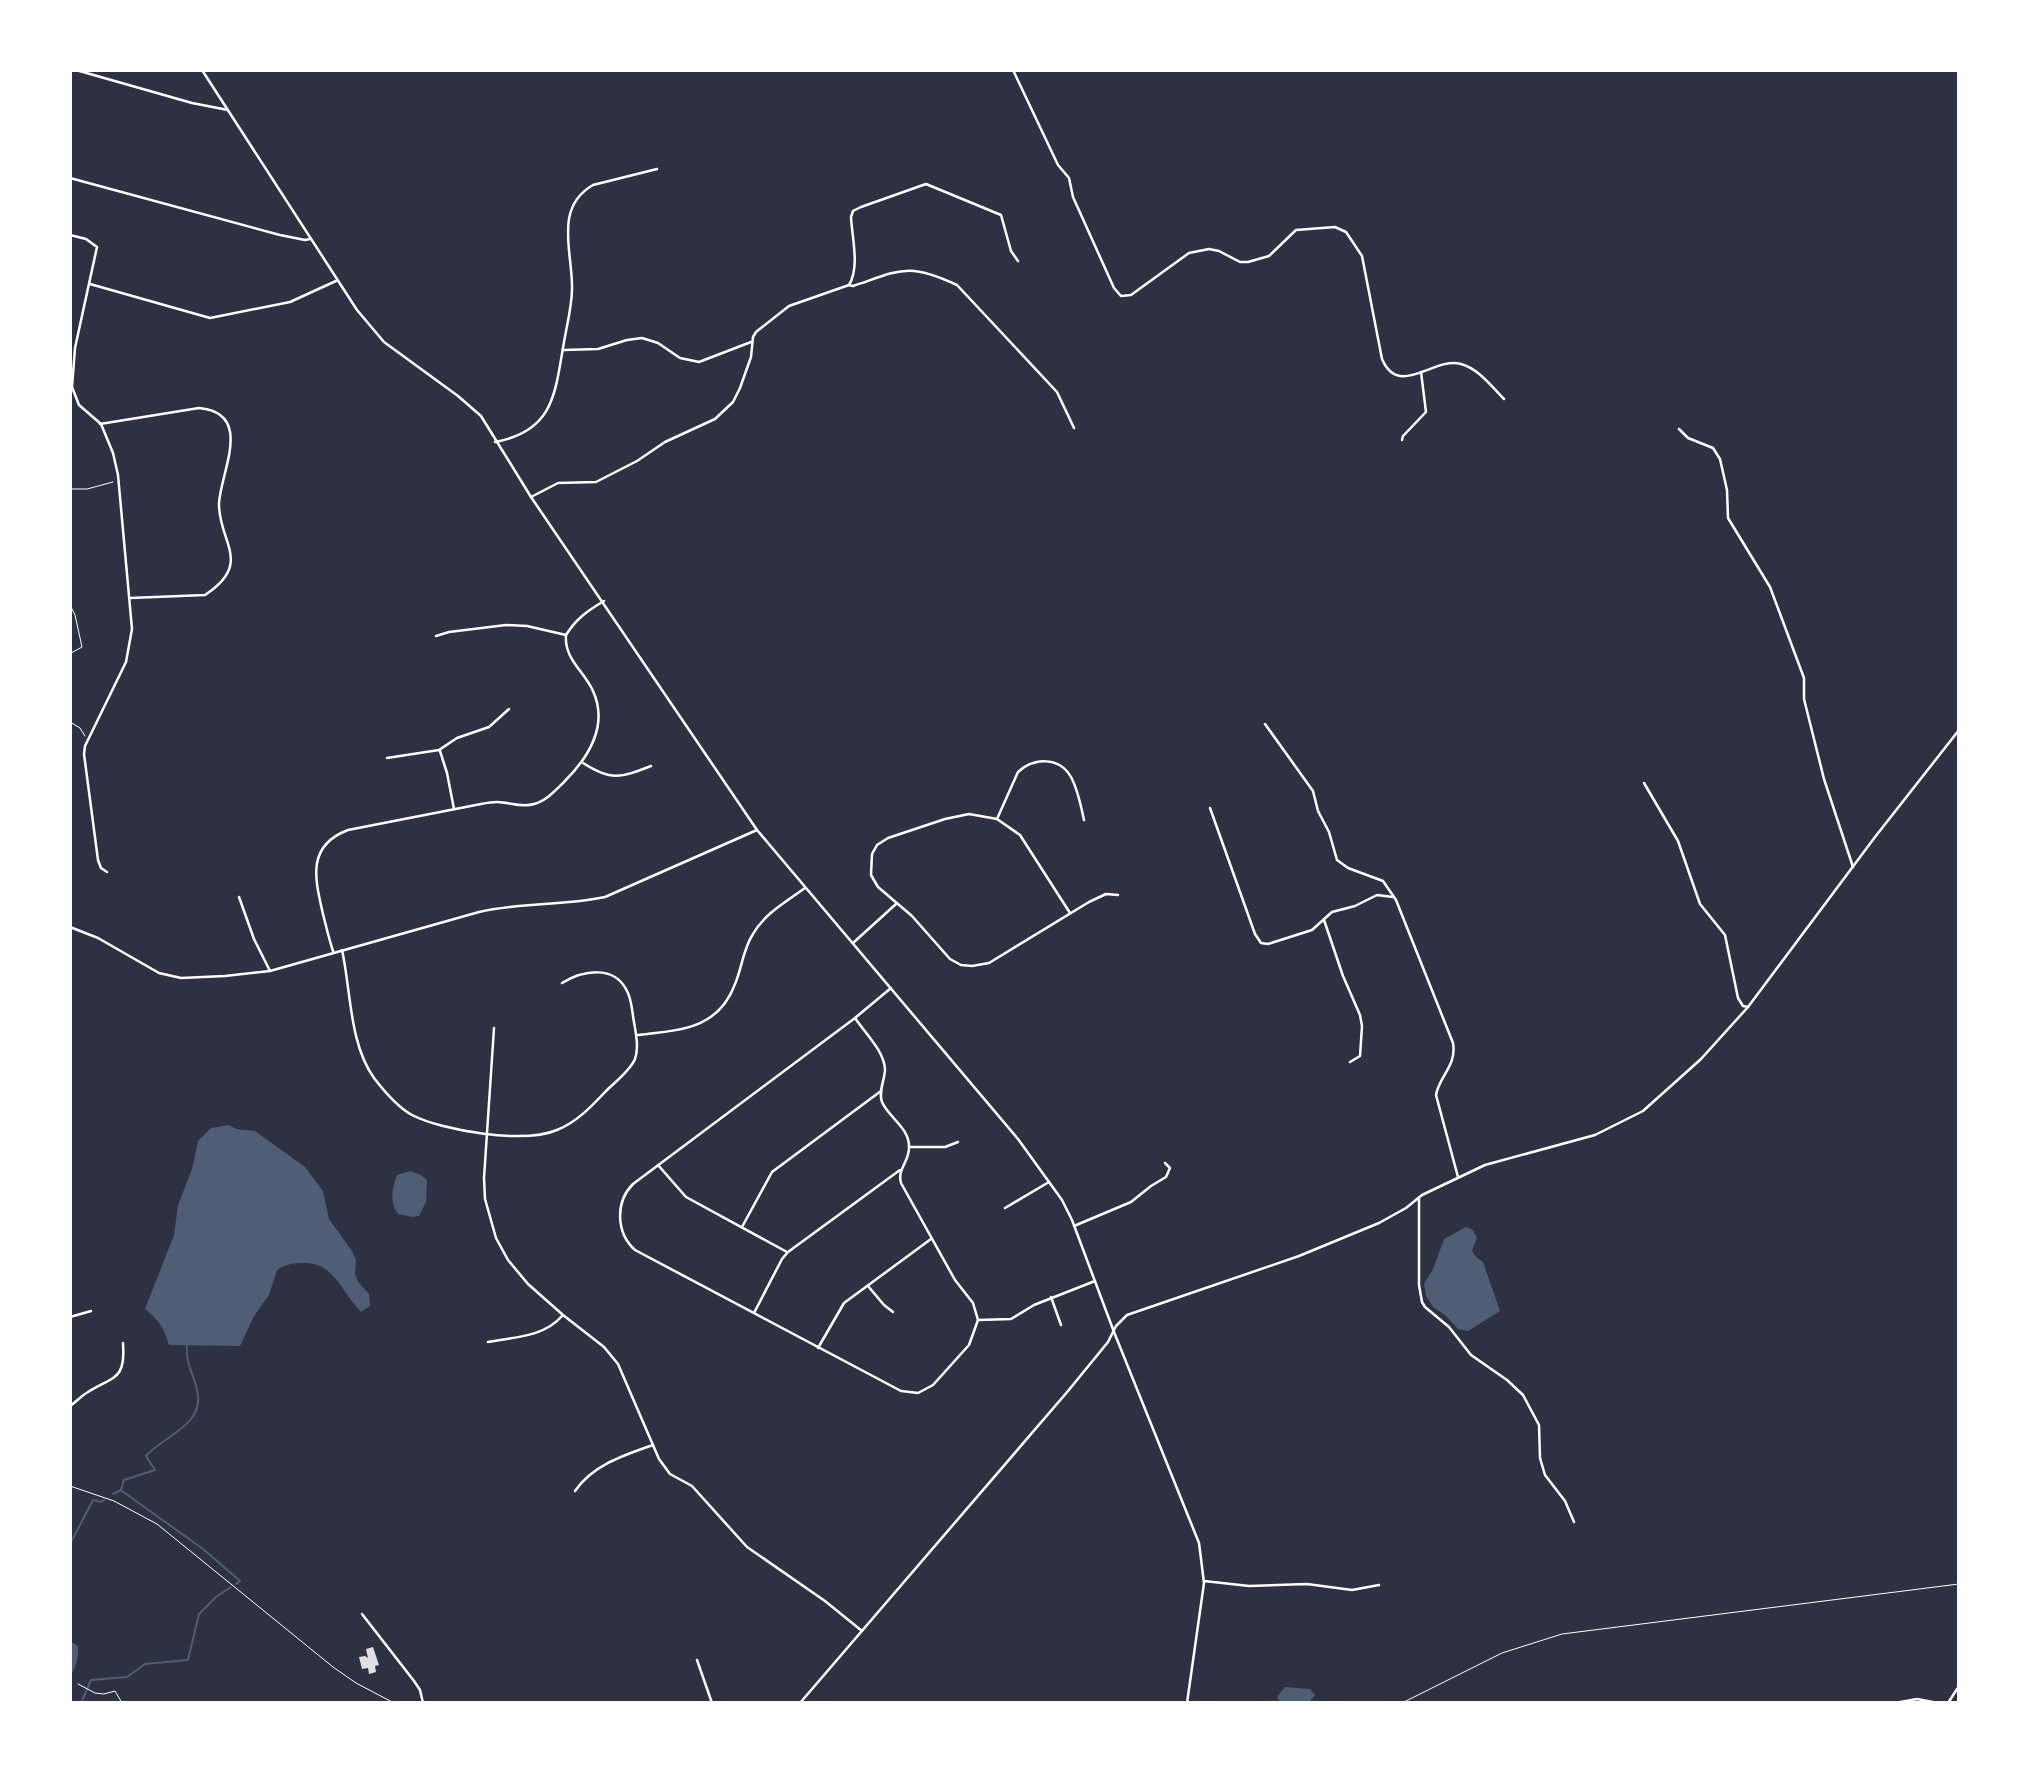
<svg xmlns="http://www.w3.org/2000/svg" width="2029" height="1773" font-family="Literata,serif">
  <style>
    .water { fill: #4f5d75 }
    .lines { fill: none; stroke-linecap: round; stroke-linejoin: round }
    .stream { stroke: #4f5d75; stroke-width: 2 }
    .building { fill: #e0e0e3 }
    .path { stroke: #fff; stroke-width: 1 }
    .minor { stroke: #fff; stroke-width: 2.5 }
    .tertiary { stroke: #fff; stroke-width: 2.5 }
  </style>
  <rect width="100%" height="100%" fill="#2d3142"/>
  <g class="water">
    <path d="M229 1125 236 1129 255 1131 305 1167 323 1191 329 1219 352 1251 356 1260 355 1274 358 1282 369 1294 370 1306 361 1312C343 1294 334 1262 304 1263 294 1263 286 1264 277 1270L269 1295 254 1316 240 1346 169 1345C164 1328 159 1320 145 1309L174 1235 178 1205 192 1169 198 1141 211 1128Z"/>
    <path d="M410 1171 421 1175 427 1180 426 1202 419 1216 413 1217 398 1214C389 1202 392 1188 397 1175Z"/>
    <polygon points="1466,1227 1473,1230 1477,1238 1472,1251 1476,1257 1483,1262 1500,1311 1468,1331 1458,1329 1445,1315 1433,1307 1426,1296 1424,1284 1433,1269 1444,1239"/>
    <path d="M70 1641 78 1646C79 1658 76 1666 70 1677Z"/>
    <polygon points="1285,1687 1310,1689 1315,1695 1310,1701 1280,1703 1277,1697"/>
  </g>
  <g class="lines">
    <g class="stream">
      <polyline points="122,1491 203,1549 240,1581 236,1584"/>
      <path d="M113 1494 121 1490 124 1480 155 1470 146 1456C163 1436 206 1425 197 1390 194 1375 185 1362 187 1346"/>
      <polyline points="70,1544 93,1500 101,1502 104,1500"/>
      <polyline points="81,1703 91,1680 127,1677 145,1664 188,1660 199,1614 216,1597 231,1587"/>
    </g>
  </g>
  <polygon class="building" points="373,1647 379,1665 375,1666 376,1672 369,1674 368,1668 362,1669 359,1657 365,1656 368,1658 366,1649"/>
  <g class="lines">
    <g class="path">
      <polyline points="70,489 87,489 113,482"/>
      <polyline points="70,605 75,615 82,647 71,653 70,658"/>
      <polyline points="70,722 80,728 85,736"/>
      <polyline points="70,1486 114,1501 157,1524 333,1667 356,1683 394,1703"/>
      <polyline points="78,1684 95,1693 104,1694 115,1691 122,1703"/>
      <polyline points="1402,1703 1502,1653 1562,1634 1959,1584"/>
    </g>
    <g class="minor">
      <polyline points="76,70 192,103 228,110"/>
      <path d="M1013 70 1058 165 1069 178 1073 197 1114 288 1121 296 1131 295 1189 253 1209 249 1219 251 1240 262H1248L1269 256 1296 230 1335 227 1346 232 1362 256 1382 359C1399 399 1434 356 1461 364 1479 369 1491 386 1504 399"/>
      <polyline points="70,235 86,239 97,247 75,348 72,387 79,405 101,424 113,453 118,475 132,629 126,662 85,746 84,754 98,860 101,868 107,872"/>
      <polyline points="90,284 210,318 290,302 336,281"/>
      <path d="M849 285 853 286C901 270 908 262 957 285L1057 392 1074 428"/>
      <polyline points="563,350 598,349 627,340 642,338 658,343 680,358 699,362 751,342"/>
      <path d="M100 424 199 408C254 413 221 471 219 503 218 542 254 563 205 595L130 598"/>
      <polyline points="1679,429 1688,438 1713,448 1720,459 1727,490 1728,518 1770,587 1804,678 1804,699 1824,779 1853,867"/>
      <polyline points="1402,440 1403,436 1426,412 1421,372"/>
      <path d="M495 442C555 431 555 392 564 342 567 324 572 306 572 289 573 253 553 208 593 185L657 169"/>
      <path d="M531 497 558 483 596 482 637 461 665 442 715 419 733 402 740 388 751 357 753 337 756 332 789 306 849 285C860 267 852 238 851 217L853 211 861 207 926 184 1001 215 1011 251 1018 261"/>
      <path d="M566 635C576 619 587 611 604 601"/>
      <polyline points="436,636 449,632 506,625 527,626 566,635"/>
      <path d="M1265 724 1313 791 1318 811 1329 832 1337 860 1348 868 1383 881 1396 900 1453 1043C1457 1066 1439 1076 1436 1095L1458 1177"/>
      <polyline points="440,751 447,773 454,809"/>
      <polyline points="387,758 439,750 457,738 489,727 509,709"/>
      <path d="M583 763C611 781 620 778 651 766"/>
      <polyline points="1644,783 1678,841 1700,904 1725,935 1738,998 1743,1006 1748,1007"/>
      <polyline points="1210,808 1255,934 1261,943 1268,944 1312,930 1332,912 1355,906 1377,895 1393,897"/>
      <path d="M997 819 1018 772C1033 758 1059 756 1071 777 1078 790 1081 806 1084 820"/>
      <polyline points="239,897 254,939 270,971"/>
      <polyline points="1070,913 1020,835 997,819 969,814 945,819 888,838 877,845 872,854 871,875 878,887 912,916 950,959 961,965 972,966 989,963 1089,902 1106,894 1118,895"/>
      <polyline points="1324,920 1343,976 1360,1015 1362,1026 1360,1056 1350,1062"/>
      <path d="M70 927 98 938 159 973 181 978 225 976 270 971 479 912C521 902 564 906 605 897L757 830"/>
      <polyline points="853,943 896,904"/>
      <path d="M342 950C351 990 349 1043 374 1078 384 1091 397 1107 412 1115 443 1131 524 1144 557 1130 577 1122 592 1106 606 1091 615 1082 630 1071 635 1059 639 1048 636 1034 634 1022 632 1012 632 1000 627 991 614 964 582 971 562 983"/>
      <path d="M333 951C329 939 326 926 323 914 315 879 306 846 348 830L481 804C486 803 492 802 497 802 509 802 522 808 534 804 546 801 556 790 564 782 588 758 609 726 593 691 584 671 564 659 566 635"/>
      <path d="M855 1018C865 1033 884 1051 885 1069 885 1080 878 1091 882 1102 889 1118 910 1128 909 1148 909 1162 897 1169 901 1183L955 1280 973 1303 978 1320 969 1345 933 1385 918 1393 901 1391 635 1250C616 1233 615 1202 633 1184L855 1018 891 988"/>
      <polyline points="494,1028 484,1178 485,1199 496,1238 508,1260 528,1284 563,1315 604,1347 618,1364 659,1459 670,1474 692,1486 747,1547 825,1601 862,1631"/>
      <path d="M638 1035C679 1030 718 1030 735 984 742 968 743 949 753 934 764 914 787 901 805 888"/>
      <polyline points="909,1147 945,1147 958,1142"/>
      <polyline points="658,1165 686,1197 787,1252"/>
      <polyline points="1419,1198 1419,1285 1422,1302 1425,1307 1449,1327 1471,1355 1507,1380 1523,1395 1539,1425 1540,1458 1545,1475 1565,1501 1574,1522"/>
      <polyline points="1005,1208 1049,1182"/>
      <polyline points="1074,1226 1131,1202 1151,1186 1166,1177 1170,1168 1165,1163"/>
      <polyline points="742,1227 772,1172 881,1091"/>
      <polyline points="868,1286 884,1305 893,1312"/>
      <polyline points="1051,1297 1061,1325"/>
      <polyline points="754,1313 782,1259 788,1252 900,1170"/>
      <polyline points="70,1317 91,1311"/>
      <polyline points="978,1320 1011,1319 1034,1305 1095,1281"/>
      <path d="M488 1342C514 1337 544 1337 562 1316"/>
      <polyline points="818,1348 844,1303 931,1239"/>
      <path d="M70 1406C76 1402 81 1396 88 1392 113 1376 126 1381 123 1343"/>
      <path d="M575 1491C593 1465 624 1455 653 1445"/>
      <polyline points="1204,1581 1249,1586 1307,1584 1352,1590 1379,1585"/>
      <polyline points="362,1614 414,1681 420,1690 423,1703"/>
      <polyline points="697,1660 712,1703"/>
      <polyline points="1895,1703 1917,1699 1938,1703"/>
      <polyline points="1948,1703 1959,1686"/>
    </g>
    <g class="tertiary">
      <polyline points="202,70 357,310 384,342 458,396 481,416 531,497 757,830 1018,1139 1062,1200 1072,1220 1114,1332 1199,1543 1204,1583 1187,1703"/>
      <polyline points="70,178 280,235 305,240 310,239"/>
      <polyline points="800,1703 1068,1391 1108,1342 1116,1326 1127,1315 1299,1256 1379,1223 1406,1208 1422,1195 1485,1165 1595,1135 1643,1111 1701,1059 1748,1007 1875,837 1959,730"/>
    </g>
  </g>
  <rect width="2029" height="1773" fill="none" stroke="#ffffff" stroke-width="144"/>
</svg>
